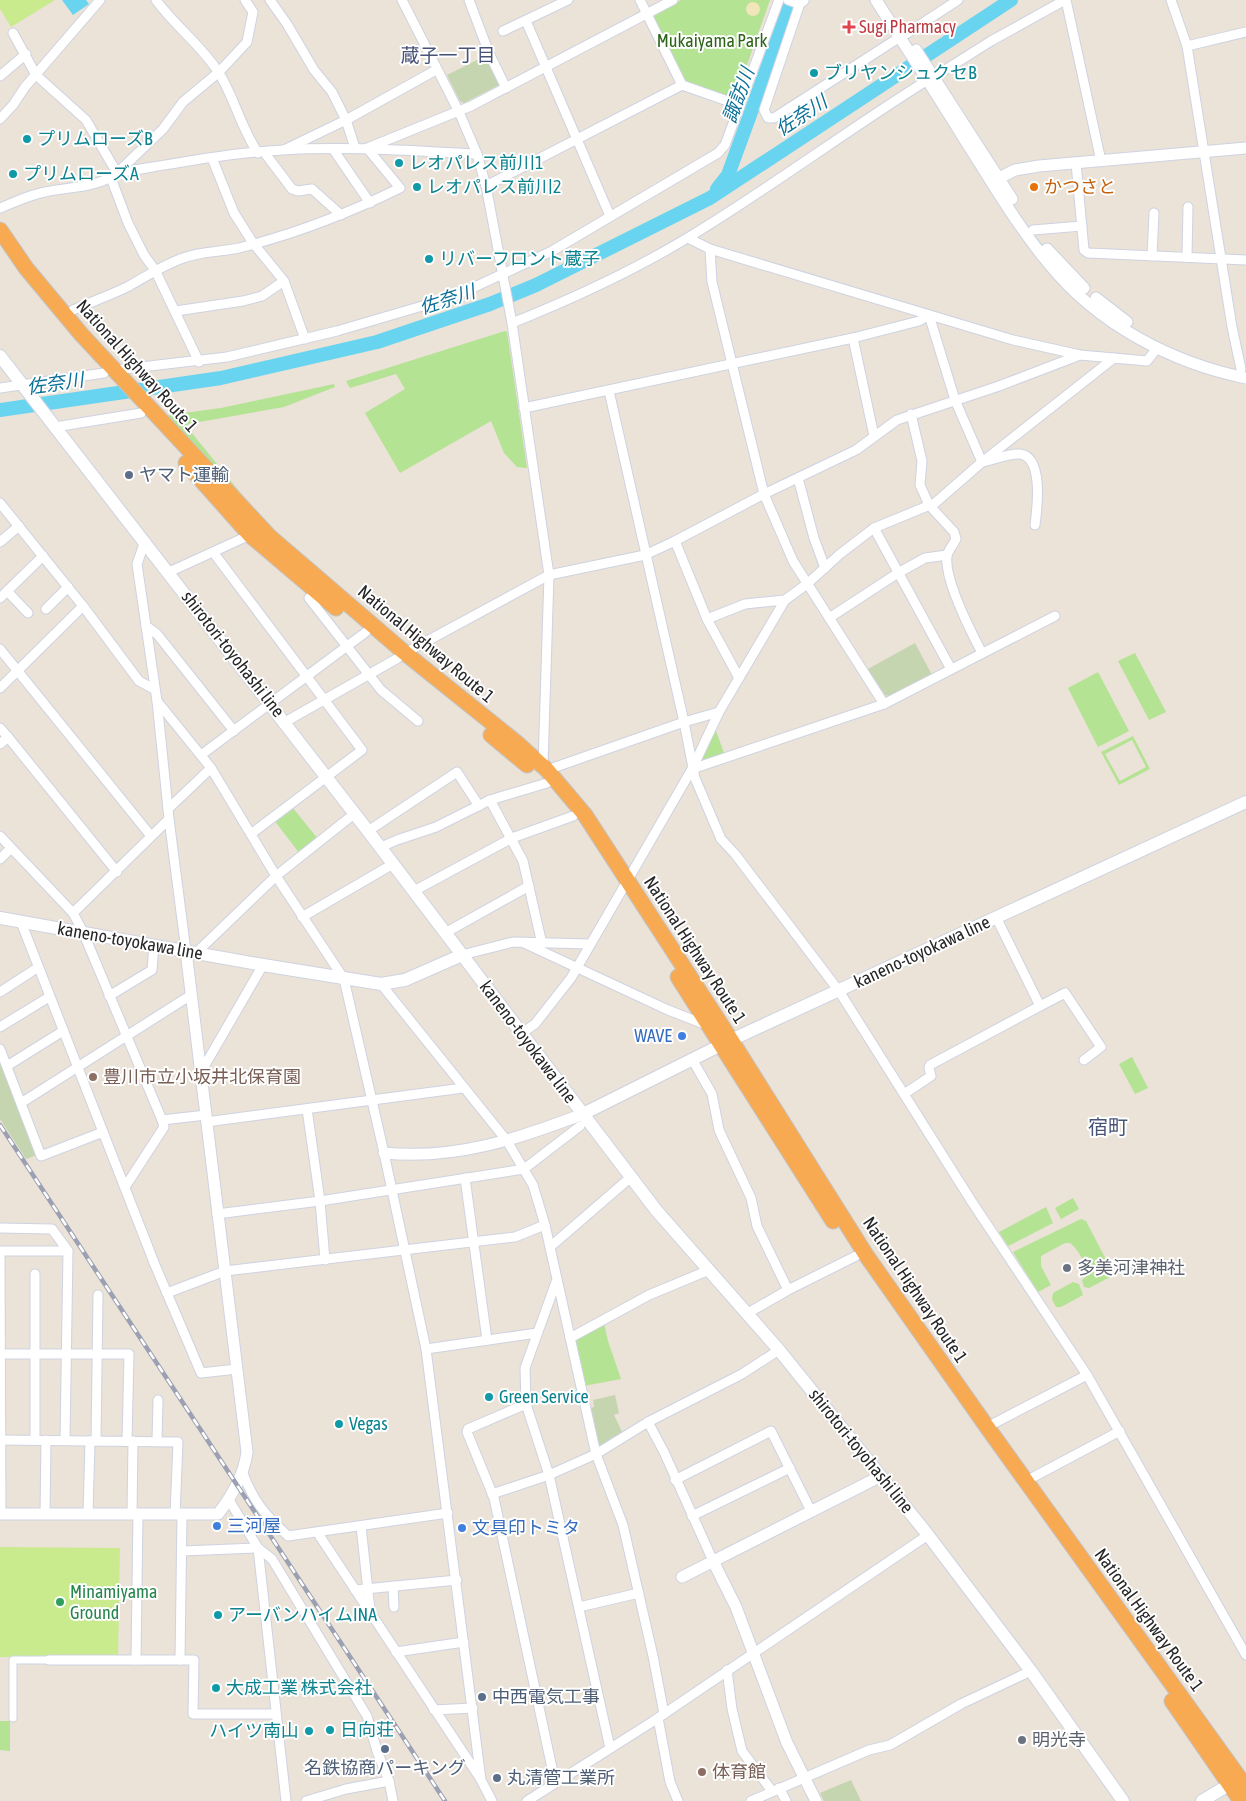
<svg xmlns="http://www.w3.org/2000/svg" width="1246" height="1801" font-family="'Asap Condensed','Noto Sans JP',sans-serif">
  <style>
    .green { fill: #b3e393; fill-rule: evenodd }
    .sand { fill: #f1e5ba }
    .cemetery { fill: #c4d5af }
    .pitch { fill: #c9eb8e }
    .water { fill: #68d4f0 }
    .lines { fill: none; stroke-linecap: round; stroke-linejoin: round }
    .river { stroke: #68d4f0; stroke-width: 14 }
    .pedestrian-casing { stroke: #ced3e1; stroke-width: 9 }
    .minor-casing { stroke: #ced3e1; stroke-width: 11 }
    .tertiary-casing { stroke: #ced3e1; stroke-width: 13 }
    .secondary-casing { stroke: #ced3e1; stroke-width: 14 }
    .trunk-casing { stroke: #c3c3c3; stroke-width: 17 }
    .pedestrian { stroke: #fff; stroke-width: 7 }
    .minor { stroke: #fff; stroke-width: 9 }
    .tertiary { stroke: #fff; stroke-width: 11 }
    .secondary { stroke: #fff; stroke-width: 12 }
    .trunk { stroke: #f8aa52; stroke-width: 15 }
    .rail-casing { stroke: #9ba0b2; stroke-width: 4.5 }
    .rail { stroke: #fff; stroke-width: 2.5; stroke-dasharray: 8; stroke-linecap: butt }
    .health-dot { fill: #e0444e; stroke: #fff; stroke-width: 2 }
    .culture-dot { fill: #0f9aa8; stroke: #fff; stroke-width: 2 }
    .food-dot { fill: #e8710a; stroke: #fff; stroke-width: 2 }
    .service-dot { fill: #5c6f8a; stroke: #fff; stroke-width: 2 }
    .shop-dot { fill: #3f7fe0; stroke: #fff; stroke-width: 2 }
    .education-dot { fill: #8d6e63; stroke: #fff; stroke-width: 2 }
    .worship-dot { fill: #6b7280; stroke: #fff; stroke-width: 2 }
    .leisure-dot { fill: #2e9e5b; stroke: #fff; stroke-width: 2 }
    .labels { text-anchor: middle; stroke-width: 4; stroke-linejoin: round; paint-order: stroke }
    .health-label { font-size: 18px; fill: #be3a42; stroke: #fff; text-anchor: start }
    .park-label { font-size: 18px; fill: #2c6418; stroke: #fff }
    .culture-label { font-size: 18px; fill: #0d838f; stroke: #fff; text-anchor: start }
    .food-label { font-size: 18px; fill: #c56008; stroke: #fff; text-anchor: start }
    .street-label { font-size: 18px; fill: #272727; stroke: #fff }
    .service-label { font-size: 18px; fill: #4e5e75; stroke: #fff; text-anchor: start }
    .shop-label { font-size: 18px; fill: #366cbe; stroke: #fff; text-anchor: start }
    .education-label { font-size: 18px; fill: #785e54; stroke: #fff; text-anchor: start }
    .worship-label { font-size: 18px; fill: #5b616d; stroke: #fff; text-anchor: start }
    .leisure-label { font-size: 18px; fill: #27864d; stroke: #fff; text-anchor: start }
    .neighbourhood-label { font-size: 19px; fill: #485378; stroke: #fff }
    .water-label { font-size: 19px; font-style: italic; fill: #0b7098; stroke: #fff }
    .quarter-label { font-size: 20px; fill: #485378; stroke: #fff }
  </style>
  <rect width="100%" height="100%" fill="#ebe2d8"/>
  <g class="green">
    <polygon points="681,0 770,0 735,99 733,100 686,83 653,17"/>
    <polygon points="505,331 507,332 527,468 517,467 504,453 491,421 400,473 365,413 405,389 396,374 350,388 346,381"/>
    <polygon points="334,384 335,387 284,407 188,424 187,427 269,528 162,416 221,408"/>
    <polygon points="1135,653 1166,712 1149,720 1118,661"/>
    <polygon points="1098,672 1129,731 1098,747 1068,688"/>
    <polygon points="715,728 724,753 700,761"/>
    <path d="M1133 736 1150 769 1119 785 1101 752ZM1132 740 1146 767 1120 781 1105 754Z"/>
    <polygon points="292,807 318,839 300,854 274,820"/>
    <polygon points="1132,1057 1148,1088 1135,1094 1119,1064"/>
    <polygon points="1073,1198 1079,1209 1061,1219 1055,1208"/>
    <polygon points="1046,1207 1053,1223 1008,1246 999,1232"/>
    <path d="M1081 1219 1086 1221 1114 1275 1089 1288 1084 1287 1082 1280 1087 1276C1088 1266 1078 1249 1070 1243H1065L1041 1256V1266L1051 1285 1038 1292 1013 1252Z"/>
    <polygon points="1073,1282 1079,1284 1083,1295 1061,1307 1056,1307 1052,1299 1053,1293"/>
    <polygon points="604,1323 608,1341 621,1379 584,1386 574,1340"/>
    <polygon points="0,1721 10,1721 10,1751 0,1750"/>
  </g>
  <circle class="sand" cx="753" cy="9" r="7"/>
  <g class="cemetery">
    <polygon points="487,55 501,82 499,85 464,103 460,101 447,75"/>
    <polygon points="915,643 932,675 889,696 885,695 868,669"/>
    <polygon points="0,1053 37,1155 26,1159 0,1119"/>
    <polygon points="615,1395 619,1413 614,1415 624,1436 600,1448 597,1447 589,1409 594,1407 593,1400"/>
    <polygon points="851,1780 861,1801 824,1801 820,1793"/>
  </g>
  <g class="pitch">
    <polygon points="0,0 55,0 11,27 0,9"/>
    <polygon points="0,1547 120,1548 118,1657 0,1657"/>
  </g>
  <polygon class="water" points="62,0 86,0 89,4 73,15"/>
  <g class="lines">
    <g class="river">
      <polyline points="717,189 728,175 792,0"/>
      <polyline points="0,410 221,378 377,342 490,304 536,285 710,198 1011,0"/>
    </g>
    <g class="pedestrian-casing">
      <polyline id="pedestrian" points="13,1718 13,1660 49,1660"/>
    </g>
    <g class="minor-casing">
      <g id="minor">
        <path d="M156 0C175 26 202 46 219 73 235 99 241 128 258 153"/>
        <polyline points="270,0 287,24 314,70 332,92 346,120 355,148"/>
        <polyline points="402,0 459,112 477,154 486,186 512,323 549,575 543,766"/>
        <polyline points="469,0 489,53 506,88"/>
        <polyline points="640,0 682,85 739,105"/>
        <polyline points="788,0 799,4 804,1"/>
        <polyline points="801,0 764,110 768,118 774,118 900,37"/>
        <polyline points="1066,0 1101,161"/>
        <polyline points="1171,0 1187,46 1232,327 1241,369"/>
        <polyline points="526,21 610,216"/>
        <polyline points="503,31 568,0"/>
        <polyline points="13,33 36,75 86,120 117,173 163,129 183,102 219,72 247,42 253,12 245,0"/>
        <polyline points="906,34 958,0"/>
        <polyline points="1187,46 1246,32"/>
        <polyline points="0,76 26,54"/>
        <polyline points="934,77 991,41 1065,0"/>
        <polyline points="0,119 13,105 25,87 100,0"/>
        <polyline points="370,147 471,106 673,0"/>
        <polyline points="286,149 346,120 436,70"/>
        <polyline points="333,149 370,203"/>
        <polyline points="264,152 292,189 298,191 312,189 341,215"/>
        <polyline points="212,158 234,213 253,243 284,281 305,339"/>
        <polyline points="1076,163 1084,250 1088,253 1246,260"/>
        <polyline points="111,178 128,223 144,255 155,270 199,362"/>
        <polyline points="486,186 682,85"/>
        <path d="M0 208C15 202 29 195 45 192 67 187 98 188 117 173 172 164 227 153 283 150 348 146 412 151 477 154"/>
        <polyline points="1033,230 1082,226"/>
        <polyline points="688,238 710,249 1013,340 1080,355 1147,361 1157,348"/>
        <polyline points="710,249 712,282 764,494 793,561 884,704"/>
        <polyline points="1152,256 1154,213"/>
        <polyline points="1187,256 1188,207"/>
        <path d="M73 310C91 302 111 295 129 286 147 276 163 265 183 258 201 251 221 252 239 248 295 234 349 213 400 188L367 148"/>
        <polyline points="176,311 243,301 262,296 284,281"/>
        <path d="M929 315 955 400 982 462C993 460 1009 453 1020 454 1044 457 1037 509 1035 525"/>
        <path d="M512 323C572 299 633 271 689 237 770 188 846 131 926 81"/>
        <polyline points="853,338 874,436"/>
        <polyline points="115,370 227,357 337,331 453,297 552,251 718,153 725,145 779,0"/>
        <polyline points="0,388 104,373"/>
        <polyline points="609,391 684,722 695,778 721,839 735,854 839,991 972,1202 1087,1375 1246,1655"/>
        <polyline points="524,408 853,338 919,321 929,315"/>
        <path d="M911 414 922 461 920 485 929 505 954 532 956 539C954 544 948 550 947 556 944 579 971 632 982 653"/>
        <polyline points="55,427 141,413"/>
        <polyline points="798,478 814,538 825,568"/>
        <polyline points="0,503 83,606 139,681 154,689"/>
        <polyline points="874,528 951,669"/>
        <polyline points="145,541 137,564 157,701 169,819 186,951"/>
        <polyline points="675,541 707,619 739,678"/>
        <polyline points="0,542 19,526"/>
        <polyline points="213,552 362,750 251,834"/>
        <polyline points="169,572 250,535"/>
        <polyline points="7,591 28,613"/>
        <polyline points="0,598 43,556"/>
        <polyline points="309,598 381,690 418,721"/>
        <polyline points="46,609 68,587"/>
        <polyline points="829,618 898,573 925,558 947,555"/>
        <polyline points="707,619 745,604 785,600"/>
        <polyline points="146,626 157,634 234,731"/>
        <polyline points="0,649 151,836"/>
        <polyline points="405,653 549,575 645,555 675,541 764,494 856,450 897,420 999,386 1080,355"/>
        <polyline points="0,688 83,606"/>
        <polyline points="157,701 211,768 276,876 344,979 384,1153 426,1349 481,1780 492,1801"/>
        <polyline points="285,722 398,658"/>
        <polyline points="0,728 8,737"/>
        <polyline points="0,744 8,737 117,872"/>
        <polyline points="201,755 366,632"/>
        <polyline points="692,769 884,704 1055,616"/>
        <polyline points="547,770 684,722 719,712"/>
        <polyline points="490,800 523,861 542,944"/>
        <polyline points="168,809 211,768"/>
        <polyline points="368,831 457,772 479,806"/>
        <polyline points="0,836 73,913 83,932 162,1120 164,1127 125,1187"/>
        <polyline points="381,847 397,840 436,827 490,800 547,783"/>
        <polyline points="0,859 11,848"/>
        <polyline points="414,891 512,838 573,816"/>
        <polyline points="73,913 169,819"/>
        <polyline points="302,917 393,864"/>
        <polyline points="996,917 1040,1006 1065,993 1101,1047 1084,1060"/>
        <polyline points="21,922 155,1265 201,1373 237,1369"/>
        <polyline points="445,933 529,886"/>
        <polyline points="524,943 668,1010 709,1026"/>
        <polyline points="196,953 276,876 354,814"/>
        <polyline points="462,955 513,942 589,944"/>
        <polyline points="381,984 507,1141 533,1185 545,1225 596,1454 623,1525 653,1656 664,1714"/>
        <polyline points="0,992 37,968"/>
        <polyline points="109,996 152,970 154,945"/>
        <polyline points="0,1027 49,997"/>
        <polyline points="522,1033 535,1024 571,978 692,769 719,712 785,600 807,584 840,554 874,528 935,503 982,462 1114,358"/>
        <polyline points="0,1049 41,1156 103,1132"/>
        <polyline points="692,1059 712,1094 719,1130 751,1198 757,1226 788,1290"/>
        <polyline points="7,1066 63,1031"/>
        <polyline points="201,1072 263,965"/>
        <polyline points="904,1094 931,1076 929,1068 930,1065 1040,1006"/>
        <polyline points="21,1103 191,995"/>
        <polyline points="307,1109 320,1201 325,1260"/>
        <polyline points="162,1120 206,1115"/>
        <polyline points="206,1122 463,1088"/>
        <polyline points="465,1178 487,1340"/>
        <polyline points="217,1214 320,1201 524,1169 580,1126"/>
        <polyline points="0,1228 52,1229 68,1251 65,1440"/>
        <polyline points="550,1247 631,1177"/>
        <polyline points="0,1251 68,1251"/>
        <polyline points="0,1254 1,1514"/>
        <polyline points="556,1282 525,1368 526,1404 549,1475 610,1748"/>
        <polyline points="167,1293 225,1271 515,1237 545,1225"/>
        <polyline points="748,1313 788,1290 856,1256"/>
        <polyline points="570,1338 649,1295 709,1270"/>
        <polyline points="426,1349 537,1333"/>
        <polyline points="0,1354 129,1354 127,1441"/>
        <polyline points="526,1404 468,1429 467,1432 494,1498 555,1782"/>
        <polyline points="648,1422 664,1452 713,1561"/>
        <polyline points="987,1427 1087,1375"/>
        <polyline points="0,1440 178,1442 175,1514"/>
        <polyline points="35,1440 35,1274"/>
        <polyline points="96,1441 98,1295"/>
        <polyline points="157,1441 158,1400"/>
        <path d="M242 1471C253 1501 265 1515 288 1536L448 1513"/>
        <polyline points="675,1480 771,1431 811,1511"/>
        <polyline points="1026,1481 1120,1431"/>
        <polyline points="492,1494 549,1475 596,1454 648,1422 742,1374 779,1350"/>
        <polyline points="229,1500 258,1548 272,1559 367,1716 377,1751 389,1781 393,1801"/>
        <polyline points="45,1514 46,1440"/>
        <polyline points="88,1514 90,1441"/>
        <polyline points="132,1514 133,1441"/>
        <polyline points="692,1516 790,1468"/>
        <polyline points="361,1526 370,1610"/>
        <polyline points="317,1532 480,1778"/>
        <polyline points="258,1548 286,1801"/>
        <polyline points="182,1551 258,1548"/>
        <polyline points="393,1586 394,1607"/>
        <polyline points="355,1590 457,1580"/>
        <polyline points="579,1607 639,1593"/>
        <polyline points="396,1652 464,1642"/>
        <polyline points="49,1660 194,1660 193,1714 276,1714"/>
        <polyline points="136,1660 138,1514"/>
        <polyline points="180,1660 182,1514"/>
        <polyline points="727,1670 732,1709 742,1751 772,1791"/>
        <polyline points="434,1710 473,1708"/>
        <polyline points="658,1718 670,1782 678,1801"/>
        <polyline points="779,1788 786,1801"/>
        <polyline points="306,1801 346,1789 389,1781"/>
        <polyline points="527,1801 652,1722 928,1535"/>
        <polyline points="751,1801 869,1750 890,1745 961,1704 1031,1671"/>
      </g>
    </g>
    <g class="tertiary-casing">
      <g id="tertiary">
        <path d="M876 0C905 46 935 91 963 137 991 180 1017 226 1050 265 1098 324 1172 363 1246 378"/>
        <polyline points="916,50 1012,199"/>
        <polyline points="993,181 1015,170 1039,166 1246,148"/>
        <polyline points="1047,249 1084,288"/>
        <polyline points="1096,298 1127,322"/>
        <path d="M384 1153C455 1160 518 1139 583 1114"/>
        <path d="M0 1514H218C232 1496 244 1475 247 1452L186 951"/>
        <polyline points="713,1561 736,1607 787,1743 816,1801"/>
        <polyline points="682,1577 881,1476"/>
      </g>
    </g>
    <g class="secondary-casing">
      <g id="secondary">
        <polyline points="0,356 368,831 656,1210 779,1350 928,1535 1031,1671 1123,1801"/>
        <polyline points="0,918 263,965 381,984 405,980 462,955"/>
        <polyline points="583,1114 731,1040 1246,802"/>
        <polyline points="1202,1801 1237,1780"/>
      </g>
    </g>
    <g class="trunk-casing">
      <g id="trunk">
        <polyline points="0,230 26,268 81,334 270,537 405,653 517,743 547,770 585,815 731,1040 866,1255 987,1427 1246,1787"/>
        <polyline points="186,463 250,535 336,608"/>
        <polyline points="491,735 527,765"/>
        <polyline points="678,977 833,1221"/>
        <polyline points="1172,1701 1241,1801"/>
      </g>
    </g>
    <use href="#pedestrian" class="pedestrian"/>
    <use href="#minor" class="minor"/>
    <use href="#tertiary" class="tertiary"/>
    <use href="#secondary" class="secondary"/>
    <use href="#trunk" class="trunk"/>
    <g class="rail-casing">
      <polyline id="rail" points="0,1125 445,1801"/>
    </g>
    <use href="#rail" class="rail"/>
  </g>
  <path class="health-dot" d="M846.5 19.5h5v5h5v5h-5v5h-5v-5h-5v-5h5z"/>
  <g class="culture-dot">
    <circle cx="814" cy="73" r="5"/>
    <circle cx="27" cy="139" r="5"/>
    <circle cx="399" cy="163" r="5"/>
    <circle cx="13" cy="174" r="5"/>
    <circle cx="417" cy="187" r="5"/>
    <circle cx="429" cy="259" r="5"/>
    <circle cx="489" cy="1397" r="5"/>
    <circle cx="339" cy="1424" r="5"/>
    <circle cx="218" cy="1615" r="5"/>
    <circle cx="216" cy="1688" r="5"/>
    <circle cx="330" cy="1730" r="5"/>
    <circle cx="309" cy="1731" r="5"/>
  </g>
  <circle class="food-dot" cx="1034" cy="187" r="5"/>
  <g class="service-dot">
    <circle cx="129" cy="475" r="5"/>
    <circle cx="482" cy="1697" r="5"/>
    <circle cx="385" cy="1749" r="5"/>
    <circle cx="497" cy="1778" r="5"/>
  </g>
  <g class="shop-dot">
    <circle cx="682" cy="1036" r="5"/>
    <circle cx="217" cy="1526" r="5"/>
    <circle cx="462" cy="1528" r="5"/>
  </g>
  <g class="education-dot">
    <circle cx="93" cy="1077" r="5"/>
    <circle cx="702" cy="1772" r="5"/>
  </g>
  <g class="worship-dot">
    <circle cx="1067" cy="1268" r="5"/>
    <circle cx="1022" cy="1740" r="5"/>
  </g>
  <circle class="leisure-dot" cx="60" cy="1602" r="5"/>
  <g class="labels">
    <g class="health-label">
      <text x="859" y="33">Sugi Pharmacy</text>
    </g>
    <g class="park-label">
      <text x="712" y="47">Mukaiyama Park</text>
    </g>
    <g class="culture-label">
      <text x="824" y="79">ブリヤンシュクセB</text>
      <text x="37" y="145">プリムローズB</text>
      <text x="409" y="169">レオパレス前川1</text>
      <text x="23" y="180">プリムローズA</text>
      <text x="427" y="193">レオパレス前川2</text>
      <text x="439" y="265">リバーフロント蔵子</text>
      <text x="499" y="1403">Green Service</text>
      <text x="349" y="1430">Vegas</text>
      <text x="228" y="1621">アーバンハイムINA</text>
      <text x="226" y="1694">大成工業 株式会社</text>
      <text x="340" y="1736">日向荘</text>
      <text x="299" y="1737" text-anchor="end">ハイツ南山</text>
    </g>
    <g class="food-label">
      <text x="1044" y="193">かつさと</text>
    </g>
    <g class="street-label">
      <text transform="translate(137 366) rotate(48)" y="6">National Highway Route 1</text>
      <text transform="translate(426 644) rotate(40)" y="6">National Highway Route 1</text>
      <text transform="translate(233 654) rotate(52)" y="6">shirotori-toyohashi line</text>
      <text transform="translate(130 941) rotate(10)" y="6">kaneno-toyokawa line</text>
      <text transform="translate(695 950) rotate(57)" y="6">National Highway Route 1</text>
      <text transform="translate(922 952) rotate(-25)" y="6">kaneno-toyokawa line</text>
      <text transform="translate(528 1042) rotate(53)" y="6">kaneno-toyokawa line</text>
      <text transform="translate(915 1290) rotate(56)" y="6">National Highway Route 1</text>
      <text transform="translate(861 1451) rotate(51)" y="6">shirotori-toyohashi line</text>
      <text transform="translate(1149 1620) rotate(54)" y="6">National Highway Route 1</text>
    </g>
    <g class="service-label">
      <text x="139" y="481">ヤマト運輸</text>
      <text x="492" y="1703">中西電気工事</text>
      <text x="385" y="1774" text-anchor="middle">名鉄協商パーキング</text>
      <text x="507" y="1784">丸清管工業所</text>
    </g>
    <g class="shop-label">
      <text x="672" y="1042" text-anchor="end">WAVE</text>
      <text x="227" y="1532">三河屋</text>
      <text x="472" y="1534">文具印トミタ</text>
    </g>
    <g class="education-label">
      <text x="103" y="1083">豊川市立小坂井北保育園</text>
      <text x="712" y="1778">体育館</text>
    </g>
    <g class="worship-label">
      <text x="1077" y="1274">多美河津神社</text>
      <text x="1032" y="1746">明光寺</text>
    </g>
    <g class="leisure-label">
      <text x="70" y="1598">Minamiyama<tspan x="70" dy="21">Ground</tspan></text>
    </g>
    <g class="neighbourhood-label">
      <text x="448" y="62">蔵子一丁目</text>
    </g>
    <g class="water-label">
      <text transform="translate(738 95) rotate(-70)" y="7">諏訪川</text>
      <text transform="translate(801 115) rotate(-33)" y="7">佐奈川</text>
      <text transform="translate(447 299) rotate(-18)" y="7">佐奈川</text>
      <text transform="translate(55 383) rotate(-8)" y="7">佐奈川</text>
    </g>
    <g class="quarter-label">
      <text x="1108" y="1134">宿町</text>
    </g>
  </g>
</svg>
